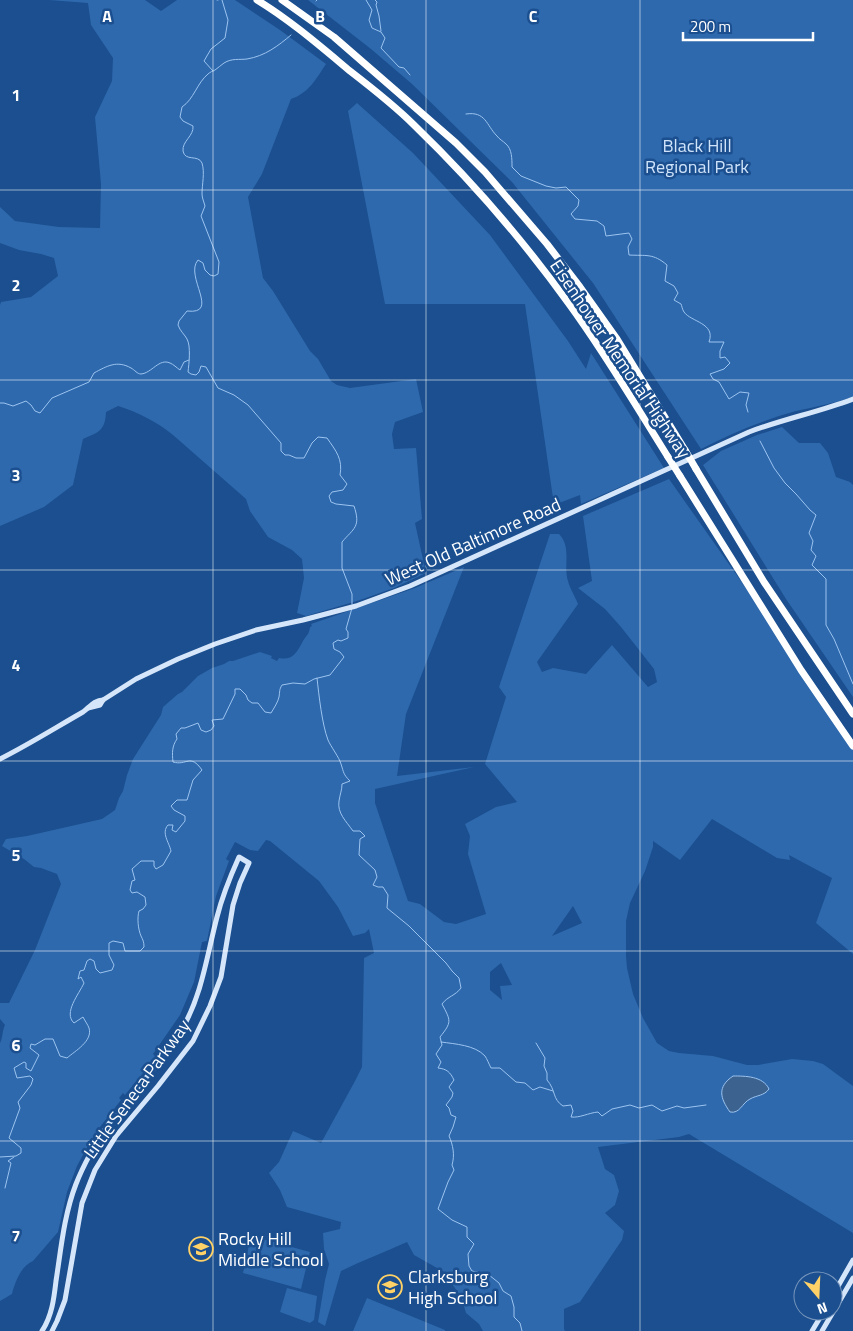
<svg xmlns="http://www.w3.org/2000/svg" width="853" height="1331" font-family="'Titillium Web',sans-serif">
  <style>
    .green { fill: #2e69ad; fill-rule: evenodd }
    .water { fill: #3c6290; stroke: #9cc4f0 }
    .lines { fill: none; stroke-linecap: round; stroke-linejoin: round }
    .stream { stroke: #9cc4f0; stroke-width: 1 }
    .secondary { stroke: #d6e6fa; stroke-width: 5 }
    .highway { stroke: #fff; stroke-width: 7 }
    .highway-bridge { stroke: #fff; stroke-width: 7 }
    .grid { fill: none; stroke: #fff; stroke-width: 1; stroke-opacity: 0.55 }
    .labels { text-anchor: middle; stroke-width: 5; stroke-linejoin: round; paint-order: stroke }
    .park-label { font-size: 18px; fill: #cfe3fa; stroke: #1b4f8f }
    .street-label { font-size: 18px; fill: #fff; stroke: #1b4f8f }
    .poi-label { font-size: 18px; fill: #fff; stroke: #1b4f8f; text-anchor: start }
    .grid-label { font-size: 16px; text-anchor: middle; font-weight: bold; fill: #fff; stroke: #1b4f8f; stroke-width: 5; stroke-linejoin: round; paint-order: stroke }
  </style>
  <rect width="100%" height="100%" fill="#1b4f8f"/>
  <g class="green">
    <path d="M49 0H145L161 11 177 0H235L280 30 326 64C316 79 309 93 291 99L262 174 248 197 263 278 273 291 310 351 318 359 331 381 337 385 350 388 416 379 423 412 395 422 392 434 394 449 416 448 422 519 415 523 426 573 394 588 360 600 306 616 297 613 304 578 302 559 292 550 268 537 250 511 246 499 173 435C157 422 138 412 118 406L106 412C105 431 99 432 83 439L73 485 44 507 0 526V305L1 302 31 297 58 276 54 258 41 254 19 250 0 243V207L15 221 59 227 100 228 101 184 95 117 112 81 113 58 91 25 88 3Z"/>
    <path d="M308 0H853V397C834 403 815 407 796 411 763 420 732 433 701 449L593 283 512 182 412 84 371 49Z"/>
    <polygon points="357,103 413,153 490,235 568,341 586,369 591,353 664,468 581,504 580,495 554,505 525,304 385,304 348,111"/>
    <polygon points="782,427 799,443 820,443 828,453 836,477 850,482 853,485 853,697 786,599 703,465 721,451 757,435"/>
    <path d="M669 479 853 740V954L816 923 832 878 789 855 790 860 777 858 712 819 680 860 653 841V847L645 871 630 903 626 921V956L627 968 633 994 643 1018 657 1043 669 1051 679 1053 713 1056 747 1065H758L792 1059 813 1061 823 1064 853 1086V1233L689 1134 679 1137 598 1147 605 1169 614 1175 619 1191 615 1205 605 1213 624 1231 622 1240 580 1302 564 1309V1329L565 1331H483L479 1324 466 1313 461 1297 444 1272 414 1255 407 1242C385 1252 363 1260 341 1271L325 1326 318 1322 325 1280 329 1264 324 1249 323 1233 340 1229 341 1222 287 1207 280 1190 269 1173 279 1162 293 1131 321 1143 355 1081 362 1067 364 958 374 953 369 929 365 933 353 936 338 907 319 881 270 841 266 840 258 851 250 850 235 842 226 859 229 861 216 896 207 941 202 942 194 982 180 1015 153 1054 156 1057 125 1095 123 1093 119 1098 121 1100 100 1127 90 1142 77 1166 67 1192 58 1232 33 1261C21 1266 15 1282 12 1294L0 1301V1043C3 1037 2 1031 5 1025L0 1019V1003H9L35 950 61 884 57 874 41 868 34 867 24 859 2 846 6 839 27 836 102 819 115 810 119 798 123 791 127 775 133 759 161 715 163 707 178 694 182 692 198 676 212 668 224 664 229 661H233L260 652 272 656 271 658 277 661 279 658C293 661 297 652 303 641 307 634 309 635 310 627L312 626 311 624 415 588 464 567 406 714 397 776 474 767 375 789V803L408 901 420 904 444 922 456 924 486 914 468 854 470 836 465 824 496 807 517 802 485 764 506 697 499 687 550 534H559C572 547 563 566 568 581 570 589 575 596 578 604L537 662 542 672 553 668 586 674 612 645 648 687 657 682 654 669 621 627 605 609 578 588 592 581 583 516ZM573 906 582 923 552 936ZM501 963 512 985 500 986 502 1000 490 990V972Z"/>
    <polygon points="251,1236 310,1252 301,1289 243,1273"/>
    <polygon points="287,1288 317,1296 314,1320 310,1323 280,1312"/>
    <polygon points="367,1298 445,1330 445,1331 353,1331"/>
  </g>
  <path class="water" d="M733 1076C745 1076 763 1076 769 1089 764 1096 757 1095 750 1099 742 1103 740 1114 730 1112 720 1098 717 1087 733 1076Z"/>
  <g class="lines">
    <g class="stream">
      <polyline points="217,0 218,0"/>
      <polyline points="366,0 372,10 369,20 372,28 381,32 385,38 381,48 399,67 404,68 410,75"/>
      <polyline points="375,0 377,2 376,5 379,16 381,31"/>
      <polyline points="316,1 317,0"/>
      <path d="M291 35C278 46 265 56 247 59 239 60 232 58 224 63 221 65 218 68 215 70 213 71 210 72 208 74 197 83 194 99 182 107L180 117 183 121 193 126C194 136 182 141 183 151 185 162 198 154 202 163 205 173 202 184 202 194 202 198 204 202 205 206L201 216 219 262 218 274 214 276 210 275 205 270 203 263 198 260C184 276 221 315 187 311L179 321 178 325C180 331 185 335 187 339 191 346 189 364 188 372L191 374 196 375 199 372 201 366 206 367 218 388 234 395 248 405 281 443V451L285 455H289L296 458H304L312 443 318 437 327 438C336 451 343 459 340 475L347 484 343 490 332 492 329 496 331 502 336 504 354 506C361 527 354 528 342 542V568L352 594V604"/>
      <polyline points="213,71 204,61 211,49 225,38 228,20 222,0"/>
      <path d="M466 114C486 111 486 125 497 136 499 139 503 141 506 144 512 149 512 159 512 167L521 176 546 186 556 188 566 187 579 200 578 206 571 214 575 219 597 221 604 226 606 236 629 233 632 239 628 247 629 255C646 256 653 253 667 265L665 281 674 286 678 293 674 300 681 304C682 306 682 309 684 312 691 322 716 323 709 342H724L720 351V358L725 357 730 363 724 369 710 374 713 379 719 382 729 399 740 392 749 393 746 405 748 412"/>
      <path d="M0 403H4L13 406 26 401 31 405 35 411 40 413 52 398 89 382 94 373C107 366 117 360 131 368 135 370 137 374 141 374 152 373 159 358 170 363 173 364 177 368 180 370L184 362 189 360"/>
      <polyline points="760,441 774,468 785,483 796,494 810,510 816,515 809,533 813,541 811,550 816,556 812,565 826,579 826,625 834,639 853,684"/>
      <path d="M317 678C319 696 322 724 328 740 331 747 339 757 341 764 344 773 343 774 350 781L342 784C342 790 340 794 339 801 337 813 346 821 353 831H360L365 836 360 839 359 855 375 870 377 877 373 885 378 887H383L388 895 387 908 409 926 446 963 452 971 459 978 461 988C455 996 448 996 442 1004 451 1021 452 1022 440 1037L442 1045 436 1054 441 1062 438 1068C447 1069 450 1072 454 1080L449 1087 453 1093 452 1097 446 1105 449 1108 451 1115 456 1117 453 1127 449 1136C453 1145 455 1155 452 1165L454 1170 448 1182 438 1209 452 1220 467 1227V1237L474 1244 468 1254 469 1266 472 1271 489 1275 499 1283 503 1291 511 1296 514 1307V1317L520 1323 522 1331"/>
      <path d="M441 1042C455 1044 475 1045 485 1056 487 1059 489 1064 491 1068H500L516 1082 525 1083 533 1090 540 1087 553 1091"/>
      <path d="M536 1043 545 1058 544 1066 547 1073V1080C556 1090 552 1099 563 1106L571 1105 573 1111 571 1117C580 1118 588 1113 598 1112L602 1116 612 1109 630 1105 639 1108 652 1105 662 1111 677 1106 684 1108 706 1105"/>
      <path d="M0 1157 16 1156 21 1153V1148L9 1138 20 1108 18 1102 31 1085 33 1079 30 1076 17 1078 14 1068 24 1062 26 1063V1068L31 1071 39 1055 30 1048 31 1044 35 1045 45 1039H53L60 1056 67 1058C75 1051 93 1041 89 1028 88 1025 85 1021 83 1017L74 1023C63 1013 79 994 84 983L81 977 78 979 80 971 84 970 87 961 90 959 94 961 96 969 100 973 112 970 114 965 109 955V943L113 941 123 943 125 951H140L144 947C144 942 143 940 141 936 138 929 137 918 139 911L143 909 146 905 145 897 137 892 132 893 130 890 132 881 135 880 132 869 141 861H154V866L156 869 163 865 171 851C169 842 161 833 168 825H173L172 830 176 832 185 821V816L174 810 171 806 177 800H187L193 780 202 770C190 753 187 766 173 762 172 753 172 746 177 739L176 734 181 728H185L198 723 201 730 206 732 211 730 214 726 212 720 223 719 235 694V689H240L246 695 248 700 252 703H258L265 712 271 713C274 708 278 702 279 697 280 691 279 690 282 685L293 683 305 684 314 679 330 675 344 657 340 652 334 649 333 643 338 640 341 641 348 638V632L346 629 352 608"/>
      <polyline points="5,1188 11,1163 8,1161 14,1157"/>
    </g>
    <g class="secondary">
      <path d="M88 708 100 705 103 700 136 679 178 659 215 644 256 630 303 620 356 606 410 586 749 432C783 419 819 412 853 399"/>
      <path d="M0 759C28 745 55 728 83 712 89 708 94 700 103 700"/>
      <polyline points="833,1295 853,1260"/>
      <path d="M42 1331C52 1316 54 1298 56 1281 61 1249 64 1215 76 1184 83 1166 97 1140 108 1125 132 1092 161 1064 182 1029 202 995 207 955 217 917 222 897 230 877 239 857L249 863 240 883 233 905 221 977 210 1006 193 1041 158 1086 116 1136 95 1170 82 1203 65 1300 57 1321 52 1331"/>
      <polyline points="812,1331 824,1311"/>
      <polyline points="822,1331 853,1278"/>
    </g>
    <g class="highway">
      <path d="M257 0C290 20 320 46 350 71 372 88 394 105 414 125 471 180 523 240 569 304 605 353 636 406 668 457"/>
      <polyline points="282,0 334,37 456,143 485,172 547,244 580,287 617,339 685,450"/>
      <polyline points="696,469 764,582 853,714"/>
      <polyline points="680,476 801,670 853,746"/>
    </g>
    <g class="highway-bridge">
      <polyline points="685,450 696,469"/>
      <polyline points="668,457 680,476"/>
    </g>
  </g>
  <path class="grid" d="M213 0V1331M426 0V1331M640 0V1331M0 190H853M0 380H853M0 570H853M0 761H853M0 951H853M0 1141H853"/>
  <defs>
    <g id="school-ring" transform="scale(1.25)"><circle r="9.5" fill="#1b4f8f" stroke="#ffd166" stroke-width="1.5"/><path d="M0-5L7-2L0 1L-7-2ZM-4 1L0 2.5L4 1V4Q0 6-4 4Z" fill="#ffd166"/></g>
  </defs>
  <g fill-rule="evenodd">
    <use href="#school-ring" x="201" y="1249"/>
    <use href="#school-ring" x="390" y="1287"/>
  </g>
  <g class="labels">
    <g class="park-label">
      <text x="697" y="152">Black Hill<tspan x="697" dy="21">Regional Park</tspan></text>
    </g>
    <g class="street-label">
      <text transform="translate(620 359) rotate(56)" y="6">Eisenhower Memorial Highway</text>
      <text transform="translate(473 542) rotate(-24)" y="6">West Old Baltimore Road</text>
      <text transform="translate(137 1089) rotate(-54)" y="6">Little Seneca Parkway</text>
    </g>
    <g class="poi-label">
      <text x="218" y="1245">Rocky Hill<tspan x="218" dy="21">Middle School</tspan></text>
      <text x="408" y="1283">Clarksburg<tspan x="408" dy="21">High School</tspan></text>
    </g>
  </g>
  <g class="grid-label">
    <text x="107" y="22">A</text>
    <text x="320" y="22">B</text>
    <text x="533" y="22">C</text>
    <text x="16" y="101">1</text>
    <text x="16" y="291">2</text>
    <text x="16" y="481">3</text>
    <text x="16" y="671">4</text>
    <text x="16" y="861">5</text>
    <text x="16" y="1051">6</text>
    <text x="16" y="1242">7</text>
  </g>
  <g transform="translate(818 1296) rotate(161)"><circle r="24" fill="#1b4f8f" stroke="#7695bc"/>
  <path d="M0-4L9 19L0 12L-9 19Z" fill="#ffd166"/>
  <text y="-8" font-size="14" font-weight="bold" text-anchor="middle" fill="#ffffff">N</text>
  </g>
  <path d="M683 32v8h130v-8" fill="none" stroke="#ffffff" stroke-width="2.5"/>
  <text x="690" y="32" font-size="15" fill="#ffffff" stroke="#1b4f8f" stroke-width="4" paint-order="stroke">200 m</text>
</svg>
